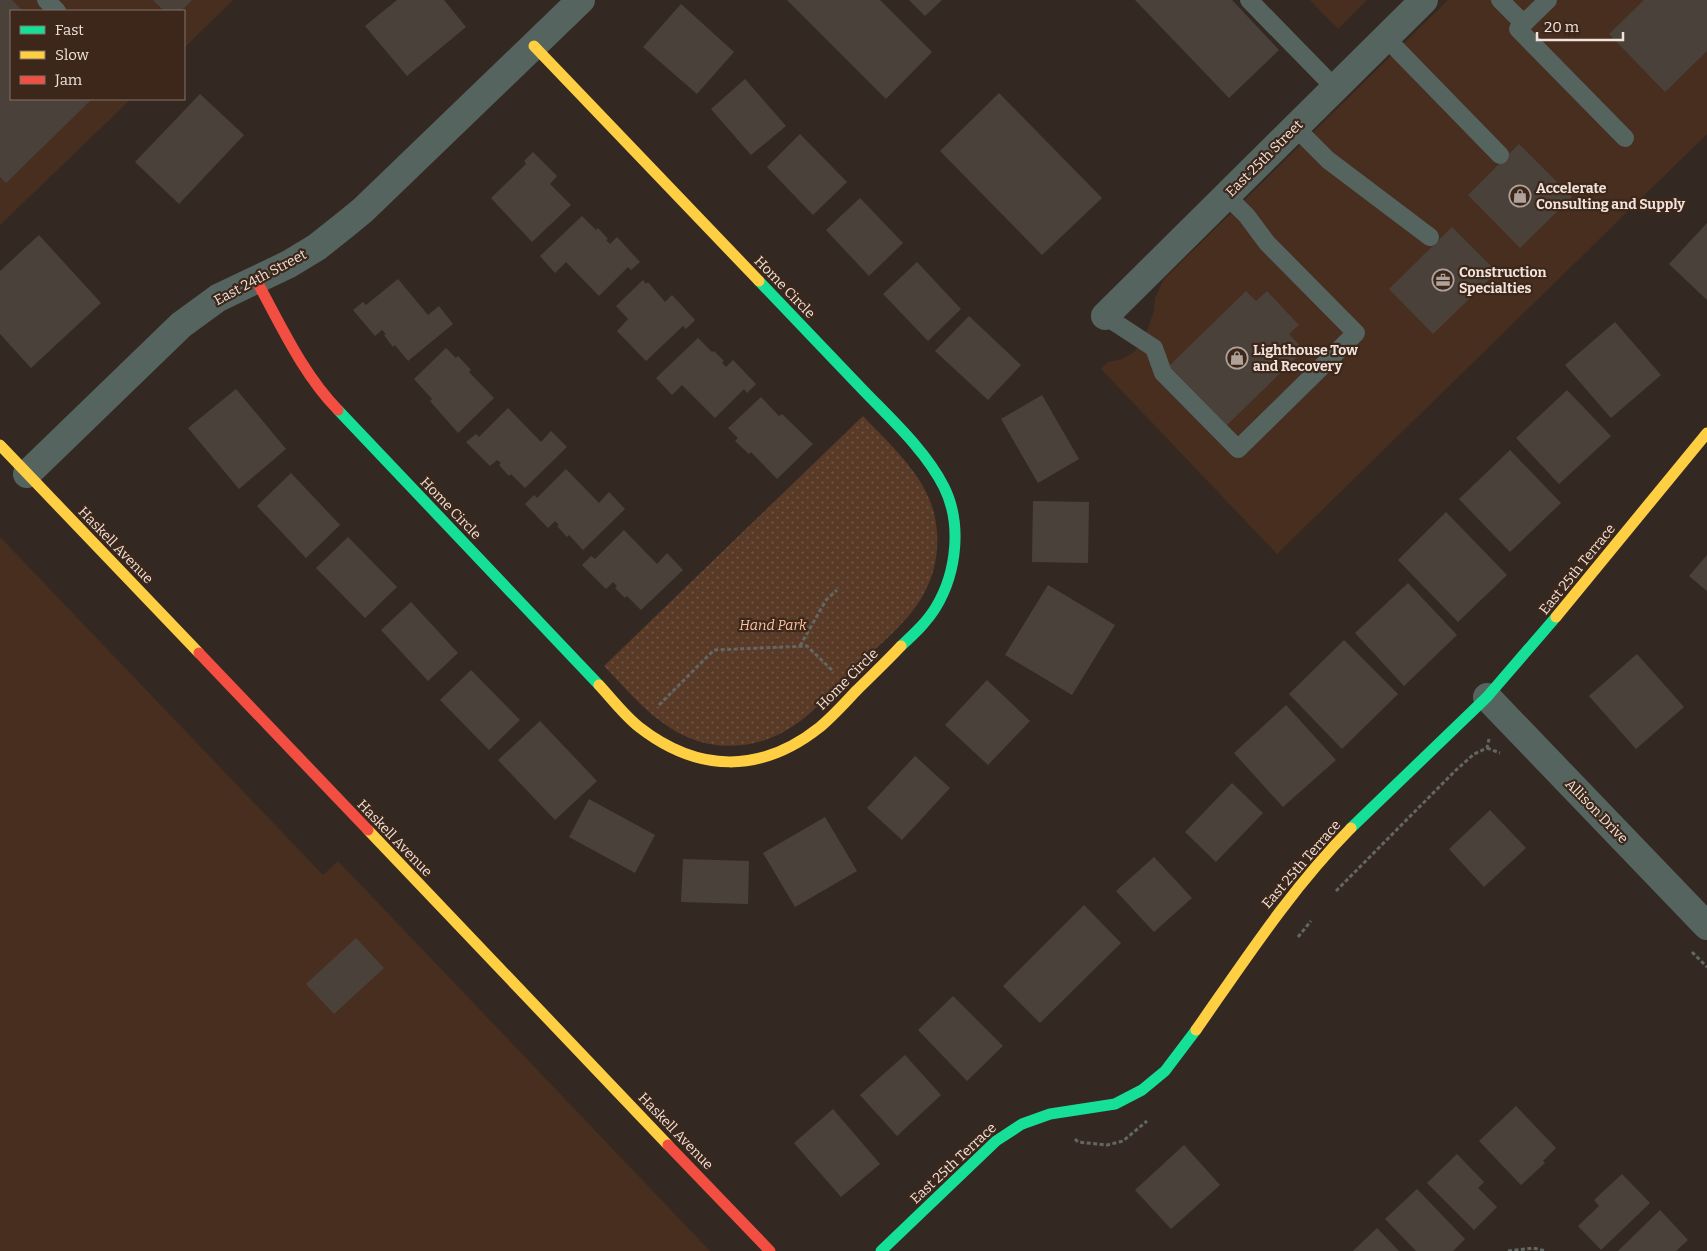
<svg xmlns="http://www.w3.org/2000/svg" width="1707" height="1251" font-family="Bitter,serif">
  <style>
    .built { fill: #472e1f }
    .park { fill: url(#park-dots) }
    .building { fill: #4b413b }
    .lines { fill: none; stroke-linecap: round; stroke-linejoin: round }
    .path { stroke: #626763; stroke-width: 3; stroke-dasharray: 4 2.5; stroke-linecap: butt }
    .lane { stroke: #566460; stroke-width: 18 }
    .street { stroke: #566460; stroke-width: 28 }
    .fast { stroke: #16e098; stroke-width: 11 }
    .slow { stroke: #ffcf43; stroke-width: 11 }
    .jam { stroke: #f24e42; stroke-width: 11 }
    .labels { text-anchor: middle; stroke-width: 4.5; stroke-linejoin: round; paint-order: stroke }
    .street-label { font-size: 14px; fill: #f1e3db; stroke: #3c271a }
    .poi-label { font-size: 14px; font-weight: bold; fill: #f1e3db; stroke: #3c271a; text-anchor: start }
    .park-label { font-size: 14px; font-style: italic; fill: #fdc4a1; stroke: #3c271a }
  </style>
  <defs>
    <pattern id="park-dots" width="8" height="8" patternUnits="userSpaceOnUse" patternTransform="scale(1.25)"><rect width="8" height="8" fill="#583a27"/><path d="M2 2h.1M6 6h.1" fill="none" stroke="#705646" stroke-width="1.8" stroke-linecap="round"/></pattern>
  </defs>
  <rect width="100%" height="100%" fill="#342922"/>
  <g class="built">
    <polygon points="0,0 233,0 184,48 184,11 11,11 11,99 131,99 0,225"/>
    <polygon points="1310,0 1367,0 1338,29"/>
    <polygon points="1448,0 1707,0 1707,134 1277,554 1101,369 1108,362 1122,359 1134,352 1144,339 1154,311 1155,298 1164,279"/>
    <polygon points="0,537 323,875 338,861 710,1251 0,1251"/>
  </g>
  <path class="park" d="M863 416C892 447 931 480 936 524 940 549 935 575 922 597 906 624 878 646 855 668 833 690 812 716 785 731 764 743 739 748 716 745 667 739 636 699 604 666Z"/>
  <g class="building">
    <polygon points="0,0 12,0 23,11 11,11 11,99 92,99 6,183 0,177"/>
    <polygon points="153,0 192,0 181,11 164,11"/>
    <polygon points="397,0 444,0 466,27 407,76 365,26"/>
    <polygon points="787,0 880,0 932,52 886,99"/>
    <polygon points="909,0 942,0 925,16"/>
    <polygon points="1135,0 1232,0 1279,50 1229,98"/>
    <polygon points="1644,0 1707,0 1707,51 1665,92 1609,34"/>
    <polygon points="681,4 734,52 697,94 643,47"/>
    <polygon points="745,79 786,126 751,155 711,109"/>
    <polygon points="999,93 1102,198 1042,255 940,151"/>
    <polygon points="200,94 244,135 179,204 135,162"/>
    <polygon points="800,134 847,182 813,215 767,167"/>
    <polygon points="1519,144 1572,197 1520,248 1468,195"/>
    <polygon points="533,152 557,176 550,184 571,205 532,242 491,198 526,164 524,161"/>
    <polygon points="860,198 903,243 869,276 826,230"/>
    <polygon points="582,216 596,230 598,228 608,239 606,240 610,244 617,237 640,262 631,270 628,267 599,296 566,262 555,273 540,256"/>
    <polygon points="1707,223 1707,300 1669,264"/>
    <polygon points="1452,227 1497,272 1433,334 1389,289"/>
    <polygon points="39,235 101,303 31,368 0,334 0,271"/>
    <polygon points="917,262 961,309 928,341 883,294"/>
    <polygon points="398,279 428,315 439,306 453,324 408,361 395,345 393,347 384,335 386,334 382,330 375,336 353,310 363,302 366,305"/>
    <polygon points="643,280 646,284 648,282 665,302 672,295 695,320 686,329 683,326 646,361 617,331 628,319 616,306"/>
    <polygon points="1246,291 1256,301 1267,291 1299,325 1289,334 1304,350 1227,425 1169,366"/>
    <polygon points="969,316 1021,365 988,400 935,351"/>
    <polygon points="1615,322 1661,375 1611,418 1565,365"/>
    <polygon points="698,338 712,352 714,351 724,361 722,363 726,367 733,360 756,384 747,393 744,389 715,418 682,385 672,395 656,378"/>
    <polygon points="446,348 456,358 458,356 471,370 469,372 494,398 458,433 430,401 432,399 414,379"/>
    <polygon points="236,389 286,449 239,489 188,428"/>
    <polygon points="1567,390 1611,436 1559,484 1516,438"/>
    <polygon points="1042,395 1079,459 1038,483 1001,419"/>
    <polygon points="761,397 779,416 782,414 813,444 777,479 751,452 749,454 735,441 738,438 728,428"/>
    <polygon points="508,408 541,442 551,431 567,447 525,488 511,474 509,476 499,465 501,463 497,460 490,466 466,442 476,434 479,437"/>
    <polygon points="1510,450 1561,503 1510,552 1459,499"/>
    <polygon points="566,469 599,503 609,492 625,509 583,550 569,535 567,537 557,526 559,525 555,521 548,528 525,504 534,495 537,498"/>
    <polygon points="291,473 340,525 306,558 257,506"/>
    <polygon points="1033,501 1089,502 1088,563 1032,562"/>
    <polygon points="1446,512 1507,575 1458,622 1398,560"/>
    <polygon points="624,530 657,564 667,553 683,570 641,610 627,596 625,598 615,588 617,586 613,582 606,589 582,565 591,556 595,559"/>
    <polygon points="348,537 397,587 365,618 316,568"/>
    <polygon points="1707,555 1707,591 1689,576"/>
    <polygon points="1408,583 1457,635 1404,686 1355,633"/>
    <polygon points="1048,585 1115,625 1072,695 1005,655"/>
    <polygon points="411,602 458,653 428,681 381,630"/>
    <polygon points="1344,640 1398,694 1342,749 1289,694"/>
    <polygon points="1637,654 1684,707 1636,749 1589,696"/>
    <polygon points="471,670 520,720 489,750 440,700"/>
    <polygon points="987,680 1030,721 988,765 945,725"/>
    <polygon points="1286,705 1336,760 1283,807 1234,753"/>
    <polygon points="540,721 597,781 555,820 498,760"/>
    <polygon points="915,756 950,788 902,840 867,808"/>
    <polygon points="1232,783 1263,813 1216,862 1185,832"/>
    <polygon points="589,799 655,835 635,873 569,837"/>
    <polygon points="1490,810 1526,848 1484,887 1449,849"/>
    <polygon points="825,817 857,871 795,907 763,853"/>
    <polygon points="1154,857 1192,898 1154,932 1116,891"/>
    <polygon points="683,859 749,861 748,904 681,902"/>
    <polygon points="1084,905 1121,943 1040,1023 1003,986"/>
    <polygon points="356,938 384,968 334,1014 306,984"/>
    <polygon points="953,996 1003,1046 967,1081 918,1030"/>
    <polygon points="905,1055 941,1095 897,1136 860,1095"/>
    <polygon points="1516,1106 1556,1148 1543,1161 1545,1163 1521,1185 1479,1141"/>
    <polygon points="833,1109 880,1164 841,1197 794,1143"/>
    <polygon points="1184,1145 1220,1185 1171,1229 1135,1190"/>
    <polygon points="1457,1154 1484,1182 1478,1188 1497,1207 1474,1230 1427,1183"/>
    <polygon points="1622,1174 1650,1203 1601,1250 1578,1226 1599,1206 1594,1200"/>
    <polygon points="1417,1189 1465,1239 1453,1251 1416,1251 1385,1219"/>
    <polygon points="1660,1210 1688,1240 1676,1251 1618,1251"/>
    <polygon points="1377,1228 1399,1251 1353,1251"/>
  </g>
  <g class="lines">
    <g class="path">
      <polyline points="800,646 826,600 837,590"/>
      <polyline points="659,705 714,650 807,646 834,672"/>
      <polyline points="1487,748 1500,753"/>
      <polyline points="1336,891 1455,771 1474,754 1487,748 1489,739"/>
      <polyline points="1298,937 1311,921"/>
      <polyline points="1692,952 1707,967"/>
      <polyline points="1075,1139 1078,1142 1107,1145 1123,1141 1147,1121"/>
      <polyline points="1508,1251 1533,1248 1546,1251"/>
    </g>
    <g class="lane">
      <polyline points="46,0 57,11"/>
      <polyline points="1249,0 1335,88"/>
      <polyline points="1500,0 1524,24"/>
      <polyline points="1548,0 1518,29 1625,138"/>
      <polyline points="1386,38 1500,155"/>
      <polyline points="1295,127 1328,160 1430,237"/>
      <polyline points="1105,316 1154,348 1163,373 1238,449 1356,333 1267,243 1247,216 1227,196"/>
    </g>
    <g class="street">
      <polyline points="1105,316 1424,0"/>
      <polyline points="27,474 181,325 218,298 289,264 317,247 346,224 363,210 581,0"/>
      <polyline points="1487,697 1707,926"/>
    </g>
    <g class="fast">
      <path d="M759 281C794 318 829 354 864 391 891 419 926 451 944 487 962 523 957 572 936 607 927 622 914 634 901 646"/>
      <polyline points="338,410 599,685"/>
      <polyline points="1351,828 1487,697 1556,617"/>
      <polyline points="881,1251 996,1141 1022,1124 1050,1114 1115,1104 1142,1090 1165,1071 1196,1030"/>
    </g>
    <g class="slow">
      <polyline points="534,46 759,281"/>
      <polyline points="0,445 199,653"/>
      <polyline points="1556,617 1707,433"/>
      <path d="M599 685C612 699 624 715 639 727 698 773 761 774 820 727 833 716 844 704 855 692 870 677 886 662 901 646"/>
      <polyline points="368,830 668,1145"/>
      <path d="M1196 1030C1245 960 1291 889 1351 828"/>
    </g>
    <g class="jam">
      <path d="M256 280C281 325 302 373 338 410"/>
      <polyline points="199,653 368,830"/>
      <polyline points="668,1145 770,1251"/>
    </g>
  </g>
  <defs>
    <g id="shop-ring" transform="scale(1.125)"><circle r="9.5" fill="#3c271a" stroke="#afa29a" stroke-width="1.5"/><path d="M-5-2.5h2.3a2.7 3.5 0 0 1 5.4 0H5L5.5 6h-11ZM-1.5-2.5h3a1.5 2.3 0 0 0-3 0Z" fill="#afa29a"/></g>
    <g id="office-ring" transform="scale(1.125)"><circle r="9.5" fill="#3c271a" stroke="#afa29a" stroke-width="1.5"/><path d="M-6-3h4V-5.5h4V-3h4V5H-6ZM-1-4.5V-3h2v-1.5ZM-6 0V1H6V0Z" fill="#afa29a"/></g>
  </defs>
  <g fill-rule="evenodd">
    <use href="#shop-ring" x="1520" y="196"/>
    <use href="#office-ring" x="1443" y="280"/>
    <use href="#shop-ring" x="1237" y="358"/>
  </g>
  <g class="labels">
    <g class="street-label">
      <text transform="translate(1264 158) rotate(-45)" y="5">East 25th Street</text>
      <text transform="translate(260 277) rotate(-28)" y="5">East 24th Street</text>
      <text transform="translate(785 287) rotate(46)" y="5">Home Circle</text>
      <text transform="translate(451 508) rotate(46)" y="5">Home Circle</text>
      <text transform="translate(116 545) rotate(46)" y="5">Haskell Avenue</text>
      <text transform="translate(1577 569) rotate(-51)" y="5">East 25th Terrace</text>
      <text transform="translate(847 679) rotate(-45)" y="5">Home Circle</text>
      <text transform="translate(1597 811) rotate(46)" y="5">Allison Drive</text>
      <text transform="translate(395 838) rotate(46)" y="5">Haskell Avenue</text>
      <text transform="translate(1301 864) rotate(-49)" y="5">East 25th Terrace</text>
      <text transform="translate(676 1131) rotate(46)" y="5">Haskell Avenue</text>
      <text transform="translate(953 1163) rotate(-43)" y="5">East 25th Terrace</text>
    </g>
    <g class="poi-label">
      <text x="1536" y="193">Accelerate<tspan x="1536" dy="16">Consulting and Supply</tspan></text>
      <text x="1459" y="277">Construction<tspan x="1459" dy="16">Specialties</tspan></text>
      <text x="1253" y="355">Lighthouse Tow<tspan x="1253" dy="16">and Recovery</tspan></text>
    </g>
    <g class="park-label">
      <text x="773" y="630">Hand Park</text>
    </g>
  </g>
  <rect x="10" y="10" width="175" height="90" fill="#3c271a" stroke="#847267"/>
  <rect x="20" y="26" width="25" height="8" fill="#16e098" stroke="#847267"/>
  <text x="55" y="35" font-size="15" fill="#f1e3db">Fast</text>
  <rect x="20" y="51" width="25" height="8" fill="#ffcf43" stroke="#847267"/>
  <text x="55" y="60" font-size="15" fill="#f1e3db">Slow</text>
  <rect x="20" y="76" width="25" height="8" fill="#f24e42" stroke="#847267"/>
  <text x="55" y="85" font-size="15" fill="#f1e3db">Jam</text>
  <path d="M1537 32v8h86v-8" fill="none" stroke="#f1e3db" stroke-width="2.5"/>
  <text x="1544" y="32" font-size="15" fill="#f1e3db" stroke="#3c271a" stroke-width="4" paint-order="stroke">20 m</text>
</svg>
